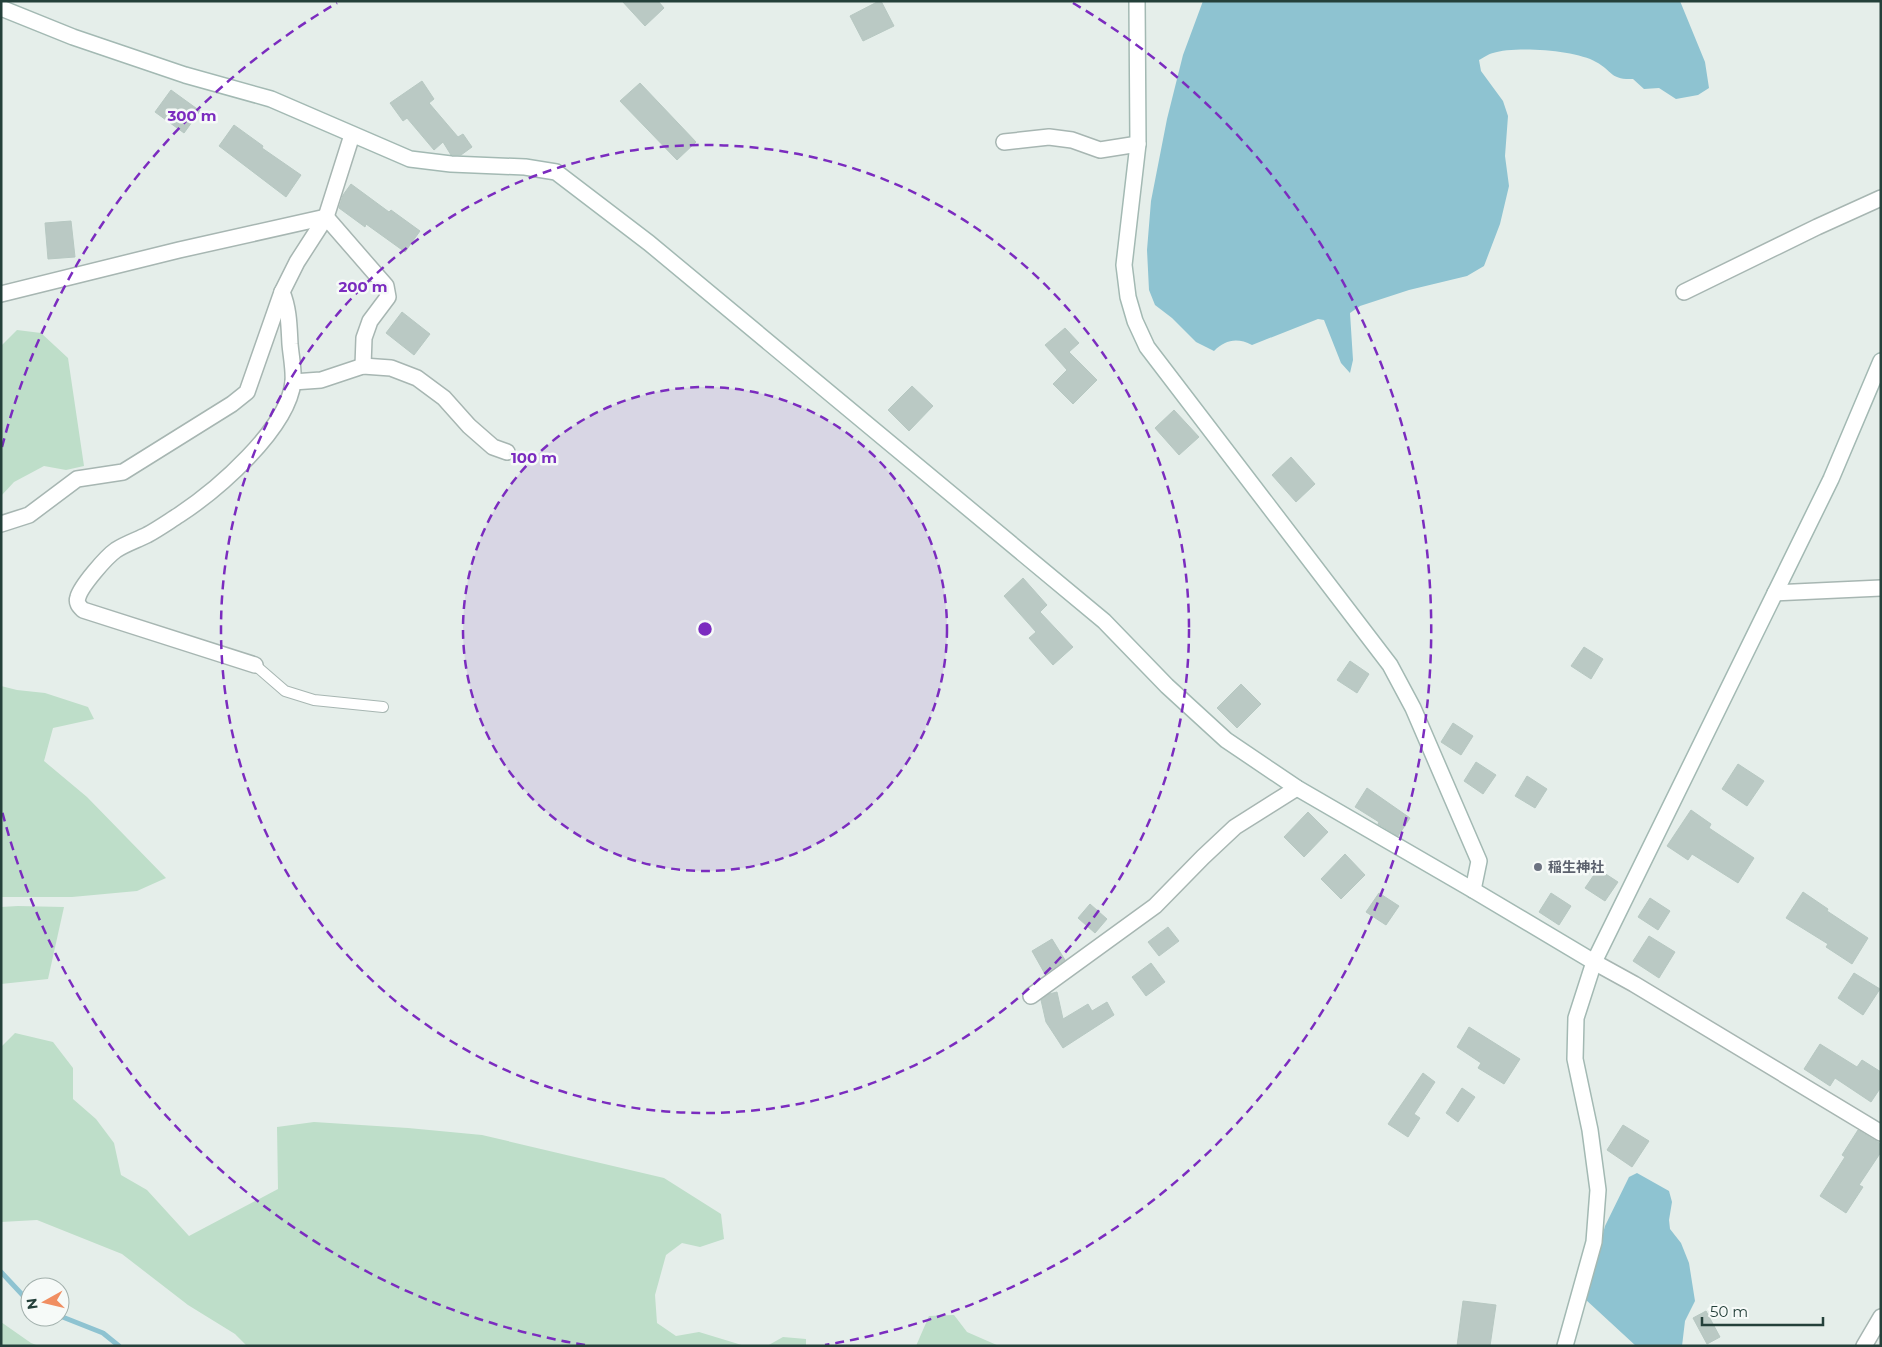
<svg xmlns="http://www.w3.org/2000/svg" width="1882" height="1347" font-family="Montserrat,'Noto Sans JP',sans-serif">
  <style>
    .green { fill: #bedec9 }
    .water { fill: #8ec3d1 }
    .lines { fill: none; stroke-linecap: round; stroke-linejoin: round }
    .stream { stroke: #8ec3d1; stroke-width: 5 }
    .building { fill: #bac9c4; stroke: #b7c8c2 }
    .lane-casing { stroke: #a7b6b2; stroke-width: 12 }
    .street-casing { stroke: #a7b6b2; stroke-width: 18 }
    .secondary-casing { stroke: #a3b9b3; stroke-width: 18 }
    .lane { stroke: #fff; stroke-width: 10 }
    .street { stroke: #fff; stroke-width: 15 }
    .secondary { stroke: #fff; stroke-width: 15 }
    .ring { fill: none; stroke: #7b2cbf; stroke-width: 2.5; stroke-dasharray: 9 6 }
    .worship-dot { fill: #6b7280; stroke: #f6faf8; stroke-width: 2 }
    .labels { text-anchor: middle; stroke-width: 5; stroke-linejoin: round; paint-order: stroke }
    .worship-label { font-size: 14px; font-weight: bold; fill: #5b616d; stroke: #f6faf8; text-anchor: start }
    .centre { fill: #7b2cbf; stroke: #f6faf8; stroke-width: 2.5 }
    .ring-label { font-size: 15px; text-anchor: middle; font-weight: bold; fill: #7b2cbf; stroke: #f6faf8; stroke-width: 5; stroke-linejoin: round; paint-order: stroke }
  </style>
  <rect width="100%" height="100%" fill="#e5eeea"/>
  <g class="green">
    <polygon points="17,330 41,333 68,358 84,466 66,470 44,466 14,482 1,496 1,346"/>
    <polygon points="1,686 17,690 45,693 88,707 94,719 53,728 44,761 87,797 166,878 137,891 72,897 1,897"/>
    <polygon points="18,906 64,907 48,979 1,984 1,907"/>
    <polygon points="15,1033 53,1042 73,1068 73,1099 96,1119 114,1143 121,1175 147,1190 189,1236 278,1189 277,1127 314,1122 408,1128 482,1135 664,1178 721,1214 724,1239 700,1247 682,1243 666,1255 655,1295 657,1323 676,1336 699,1332 745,1346 247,1346 235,1334 188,1305 122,1254 37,1220 1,1222 1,1047"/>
    <polygon points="954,1315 967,1332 999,1346 916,1346 929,1316"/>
    <polygon points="1,1322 31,1343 39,1346 1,1346"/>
    <polygon points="783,1337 806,1339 806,1346 767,1346"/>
  </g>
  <g class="water">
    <path d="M1203 1H1680L1705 62 1709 88 1698 95 1676 99 1659 88 1644 89 1633 79C1610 80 1613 71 1596 62 1576 50 1515 46 1493 53 1488 54 1483 58 1479 60L1481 71 1503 101 1508 116 1505 156 1509 186 1500 224 1484 266 1467 276 1409 290 1360 306 1350 313 1353 360 1350 373 1341 363 1324 320 1318 319 1252 345C1237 337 1225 340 1214 351L1196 342 1172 318 1155 305 1149 290 1147 250 1151 201 1167 119 1183 55Z"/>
    <polygon points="1637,1173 1669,1191 1672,1202 1669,1220 1670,1229 1681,1243 1689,1263 1695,1301 1685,1321 1682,1346 1636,1346 1585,1299 1605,1226 1629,1177"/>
  </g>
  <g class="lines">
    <g class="stream">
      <polyline points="1,1272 30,1303"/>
      <polyline points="60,1316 103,1333 119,1346"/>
    </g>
  </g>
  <g class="building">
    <polygon points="622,1 658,1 664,8 645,26"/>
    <polygon points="879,1 881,1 894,26 863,41 850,16"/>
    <polygon points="422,81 434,99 429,103 458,137 463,134 472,147 461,155 451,155 443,142 434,150 407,118 403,121 390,103"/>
    <polygon points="640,83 696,142 677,160 620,101"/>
    <polygon points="171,90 200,111 184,133 155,112"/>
    <polygon points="234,125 263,146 262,148 301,175 286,197 219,146"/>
    <polygon points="351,184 389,212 391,210 420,231 405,252 366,224 365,227 339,208 343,195"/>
    <polygon points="71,221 75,257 48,259 45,223"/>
    <polygon points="402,312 430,334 414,355 386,333"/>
    <polygon points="1065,328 1079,343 1069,352 1097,380 1073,404 1053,384 1067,370 1045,345"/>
    <polygon points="912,386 933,406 909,431 888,410"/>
    <polygon points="1174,410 1199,437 1179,455 1155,428"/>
    <polygon points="1291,457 1315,484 1296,502 1272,475"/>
    <polygon points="1023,578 1047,605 1040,612 1073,647 1053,665 1029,638 1036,632 1004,596"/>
    <polygon points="1584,647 1603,659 1591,679 1571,666"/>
    <polygon points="1350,661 1369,674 1357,693 1337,680"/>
    <polygon points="1241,684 1261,704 1237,728 1217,708"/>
    <polygon points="1453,723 1473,736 1461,755 1441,742"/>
    <polygon points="1476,762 1496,775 1483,794 1464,781"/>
    <polygon points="1738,764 1764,781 1747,806 1722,789"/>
    <polygon points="1527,776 1547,789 1535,808 1515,796"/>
    <polygon points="1367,788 1410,818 1398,836 1378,824 1379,822 1355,807"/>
    <polygon points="1691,810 1711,824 1709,828 1754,858 1738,883 1692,854 1688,860 1667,846"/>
    <polygon points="1308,812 1328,832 1304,857 1284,837"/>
    <polygon points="1345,854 1365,875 1341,899 1321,879"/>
    <polygon points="1598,869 1618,882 1605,901 1585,888"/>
    <polygon points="1803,892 1828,909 1827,911 1868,938 1852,964 1826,947 1828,944 1786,918"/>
    <polygon points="1379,893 1399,906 1386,925 1366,912"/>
    <polygon points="1551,893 1571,906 1559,925 1539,912"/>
    <polygon points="1650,898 1670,911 1658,930 1638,917"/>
    <polygon points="1090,904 1107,919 1095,933 1078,918"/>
    <polygon points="1168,927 1179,941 1159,956 1148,942"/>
    <polygon points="1649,936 1675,952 1659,978 1633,961"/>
    <polygon points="1052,939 1065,960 1045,974 1032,951"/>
    <polygon points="1151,963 1165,982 1146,996 1132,977"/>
    <polygon points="1854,973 1880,989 1863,1015 1838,998"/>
    <polygon points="1057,992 1063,1019 1088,1004 1092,1011 1107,1002 1114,1015 1063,1048 1046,1022 1041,1000 1049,994"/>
    <polygon points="1469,1027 1520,1059 1504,1084 1478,1068 1481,1063 1457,1047"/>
    <polygon points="1820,1044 1857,1067 1862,1060 1881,1072 1881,1087 1871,1102 1835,1078 1830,1086 1804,1069"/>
    <polygon points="1423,1073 1435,1082 1414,1114 1420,1118 1408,1137 1388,1124"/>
    <polygon points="1462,1088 1475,1097 1458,1122 1446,1113"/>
    <polygon points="1623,1125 1649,1141 1632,1167 1607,1150"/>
    <polygon points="1858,1130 1881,1144 1881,1152 1859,1185 1863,1187 1846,1213 1820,1196 1845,1157 1842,1155"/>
    <polygon points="1463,1301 1496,1305 1490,1346 1457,1346"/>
    <polygon points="1706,1311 1720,1337 1707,1344 1693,1318"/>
  </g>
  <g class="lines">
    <g class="lane-casing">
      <polyline id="lane" points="255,665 285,691 314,700 383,707"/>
    </g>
    <g class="street-casing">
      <g id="street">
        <polyline points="1004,142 1049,137 1072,140 1100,150 1138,144"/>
        <polyline points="326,217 386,286 388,297 370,321 364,338 363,366"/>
        <polyline points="1684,292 1817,227 1881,198"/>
        <polyline points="1,294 179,250 326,217"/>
        <polyline points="293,382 321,380 363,366 391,368 417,378 444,398 469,426 493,447 507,452"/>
        <polyline points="1,524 29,515 77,479 123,472 232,404 247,392 282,292 297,262 326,217 352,135"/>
        <polyline points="1775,593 1881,588"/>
        <path d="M255 665 83 610C79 606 76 603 78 597 81 586 106 557 116 550 125 544 137 540 147 535 158 529 168 522 179 515 217 490 288 429 293 382 294 370 291 356 290 344 289 326 289 309 282 292"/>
        <polyline points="1594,962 1634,984 1881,1133"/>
        <polyline points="1031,996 1155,906 1203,857 1235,827 1297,788"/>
        <polyline points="1864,1346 1881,1317"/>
      </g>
    </g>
    <g class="secondary-casing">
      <g id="secondary">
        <polyline points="1137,1 1138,144 1124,265 1128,297 1135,321 1147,347 1390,665 1413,708 1479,861 1473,890"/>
        <polyline points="1,8 73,37 185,75 271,99 410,159 451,164 525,167 556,172 649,243 1104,621 1167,686 1226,740 1297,788 1473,890 1594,962"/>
        <polyline points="1565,1346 1594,1242 1598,1190 1590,1130 1575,1059 1576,1018 1594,962 1831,479 1881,361"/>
      </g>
    </g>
    <use href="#lane" class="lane"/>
    <use href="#street" class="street"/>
    <use href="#secondary" class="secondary"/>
  </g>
  <circle cx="705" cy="629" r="242" fill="#7b2cbf" fill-opacity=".12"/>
  <g class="ring">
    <circle cx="705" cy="629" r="242"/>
    <circle cx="705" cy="629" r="484"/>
    <path d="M585 1345A726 726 0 0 1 2 811M2 447A726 726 0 0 1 337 3M1073 3A726 726 0 0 1 825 1345"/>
  </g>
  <circle class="worship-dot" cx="1538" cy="867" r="5"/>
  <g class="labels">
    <g class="worship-label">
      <text x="1548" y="872">稲生神社</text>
    </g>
  </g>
  <circle cx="705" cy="629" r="8" class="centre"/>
  <g class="ring-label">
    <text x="192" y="121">300 m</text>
    <text x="363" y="292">200 m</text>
    <text x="534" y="463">100 m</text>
  </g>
  <rect width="1882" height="1347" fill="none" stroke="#24403a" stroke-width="5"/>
  <g transform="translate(45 1302) rotate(262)"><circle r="24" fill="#f6faf8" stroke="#a2b0ac"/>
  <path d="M0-4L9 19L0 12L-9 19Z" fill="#f08e61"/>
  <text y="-8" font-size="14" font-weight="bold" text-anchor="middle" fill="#24403a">N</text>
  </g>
  <path d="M1702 1317v8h121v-8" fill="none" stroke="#24403a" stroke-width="2.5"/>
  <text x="1710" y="1317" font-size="15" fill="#24403a" stroke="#f6faf8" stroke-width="4" paint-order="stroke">50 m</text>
</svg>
